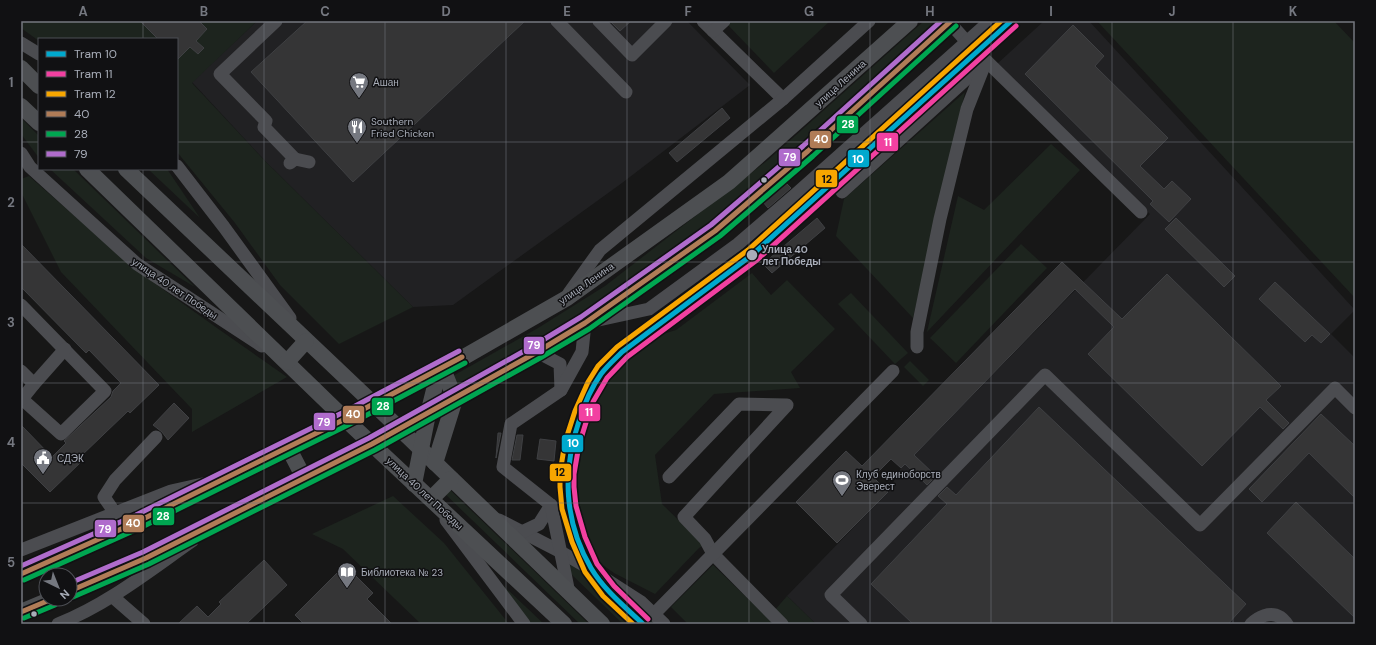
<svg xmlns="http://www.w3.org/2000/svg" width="1376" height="645" font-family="'DM Sans',sans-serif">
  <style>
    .built { fill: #212123 }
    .green { fill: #1d241e }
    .building { fill: #353536; stroke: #3f4043 }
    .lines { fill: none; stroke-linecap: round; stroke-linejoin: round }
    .minor { stroke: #4b4c50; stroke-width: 13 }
    .major { stroke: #4d4f52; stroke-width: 16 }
    .bus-1-casing { stroke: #111113; stroke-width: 8 }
    .bus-2-casing { stroke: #111113; stroke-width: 8 }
    .bus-3-casing { stroke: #111113; stroke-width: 8 }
    .bus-1 { stroke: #b07c57; stroke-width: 5 }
    .bus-2 { stroke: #00a651; stroke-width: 5 }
    .bus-3 { stroke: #b06ccc; stroke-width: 5 }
    .tram-1-casing { stroke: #111113; stroke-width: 8 }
    .tram-2-casing { stroke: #111113; stroke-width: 8 }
    .tram-3-casing { stroke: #111113; stroke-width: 8 }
    .tram-1 { stroke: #00a9ce; stroke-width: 5 }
    .tram-2 { stroke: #f240a1; stroke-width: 5 }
    .tram-3 { stroke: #f7a600; stroke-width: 5 }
    .grid { fill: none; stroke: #757880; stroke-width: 1; stroke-opacity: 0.55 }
    .bus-dot { fill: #a8adb8; stroke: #111113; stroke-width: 1.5 }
    .labels { text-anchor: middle; stroke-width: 3; stroke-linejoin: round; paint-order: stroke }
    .poi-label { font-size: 10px; fill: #a8adb8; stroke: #111113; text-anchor: start }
    .street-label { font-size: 10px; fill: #a8adb8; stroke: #111113 }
    .stop-label { font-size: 10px; font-weight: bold; fill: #a8adb8; stroke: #111113; text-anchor: start }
    .line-badge { stroke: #111113; stroke-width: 1.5 }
    .badge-label { font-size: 11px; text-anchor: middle; font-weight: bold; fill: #fff }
    .pale-badge-label { font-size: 11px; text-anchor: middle; font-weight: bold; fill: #111 }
    .neatline { fill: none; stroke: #757880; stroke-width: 1.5 }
    .grid-label { font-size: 13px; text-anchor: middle; font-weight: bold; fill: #757880 }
  </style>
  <rect width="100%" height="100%" fill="#171717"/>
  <g class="built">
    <polygon points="257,21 687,21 750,85 622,183 453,305 413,307 266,162 192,82"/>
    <polygon points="1044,21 1089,21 1355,310 1331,334 1355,358 1355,624 816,624 787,596 888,492 901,468 905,464 1150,214 997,64"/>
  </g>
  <g class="green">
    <polygon points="21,21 257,21 192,83 266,162 413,307 339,344 280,285 235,223 177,152 177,39 39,39 39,41 21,28"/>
    <polygon points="724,21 830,21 774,73"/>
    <polygon points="924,21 940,21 839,114 728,210 612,294 456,388 451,377 538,328 605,286 768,160"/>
    <polygon points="1097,21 1334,21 1355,43 1355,298"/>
    <polygon points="965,92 913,318 836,236 844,199"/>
    <polygon points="21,118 39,136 39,158 21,134"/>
    <polygon points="1051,144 1080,170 927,332 958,196 984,210"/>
    <polygon points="50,169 73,169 195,287 146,258"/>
    <polygon points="148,169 167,169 200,218"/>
    <polygon points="29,176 136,270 217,328 287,377 192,432 192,409 61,272 21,192 21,179"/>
    <polygon points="1021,244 1047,268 956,363 930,338"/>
    <polygon points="752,273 771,295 787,280 835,329 791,372 800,388 714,394 655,455 662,504 704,545 699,548 655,594 614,573 600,563 589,543 580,516 576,485 579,448 588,420 598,395 609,378 626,360 643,345 660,335 676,330"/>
    <polygon points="851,293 908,353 895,364 838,304"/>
    <polygon points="910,361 929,380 923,386 904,367"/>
    <polygon points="448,488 589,624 580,624 444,493"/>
    <polygon points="393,496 444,543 509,624 421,624 343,549 312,534"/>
    <polygon points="567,561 636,605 656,624 623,624 569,572"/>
    <polygon points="713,565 768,618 787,596 816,624 688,624 671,607"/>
    <polygon points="493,576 544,624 530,624"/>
  </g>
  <g class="building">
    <polygon points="140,21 199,21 207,29 196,41 204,48 198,54 190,47 177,60 177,39 158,39"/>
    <polygon points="307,21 525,21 353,182 251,72"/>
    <polygon points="610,21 631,21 620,31"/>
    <polygon points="1073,25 1104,56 1095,66 1168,138 1140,166 1164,189 1172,181 1191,199 1169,222 1150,204 1153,201 1025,74"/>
    <polygon points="722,108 730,118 677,162 669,153"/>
    <polygon points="786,183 791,188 768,208 763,202"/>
    <polygon points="817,218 825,228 772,273 763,264"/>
    <polygon points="1176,218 1235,276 1224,287 1165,229"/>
    <polygon points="21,244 159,385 130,413 128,411 80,457 83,460 50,492 21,463 21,425 52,457 66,443 64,441 111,397 113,391 121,383 89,350 86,353 21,287"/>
    <polygon points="1062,262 1122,319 1167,274 1281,386 1266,400 1289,423 1283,429 1260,407 1202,466 1088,354 1114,327 1075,289 914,455 936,476 927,485 905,464 901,468 891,459 873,477 888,492 837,543 796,502 846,451 862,466"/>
    <polygon points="1275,282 1330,334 1321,343 1312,335 1305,342 1259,299"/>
    <polygon points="174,403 189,418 168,440 162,432 153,425"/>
    <polygon points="1039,407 1246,604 1228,624 913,624 871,584 947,504 938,496 947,487 956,495"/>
    <polygon points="1321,414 1355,446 1355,498 1309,453 1262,502 1249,489"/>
    <polygon points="498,433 501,433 496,458"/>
    <polygon points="517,435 523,435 520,460 512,460"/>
    <polygon points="540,439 556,441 554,461 537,459"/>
    <polygon points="1296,502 1355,559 1355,618 1267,533"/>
    <polygon points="264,560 287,585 246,624 178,624 197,606 208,617 221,604 219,602"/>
    <polygon points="345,565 373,593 367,599 392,624 304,624 295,615"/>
  </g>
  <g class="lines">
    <g class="minor">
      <polyline points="276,21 220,74 266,121 264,127 295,159"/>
      <polyline points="557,21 626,92"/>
      <polyline points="599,21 632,55 666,21"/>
      <polyline points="703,21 783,99"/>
      <polyline points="949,22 967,42 1141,212"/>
      <polyline points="713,31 724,21"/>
      <polyline points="21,43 39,54"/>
      <polyline points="21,153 30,167 137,264 262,346"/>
      <polyline points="290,163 295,159 309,162"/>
      <polyline points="177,166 224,227 290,318"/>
      <polyline points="842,192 984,63"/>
      <polyline points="569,293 600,250 783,99 869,21"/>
      <polyline points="21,305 105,391 61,434 22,399 21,401"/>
      <polyline points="917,347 917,332 940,219 967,109 986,61"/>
      <polyline points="537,352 560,364 561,390"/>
      <polyline points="21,371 34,384"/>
      <polyline points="22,399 34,384 65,349"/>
      <polyline points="669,477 739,404 787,405 684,517 705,539 713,554 782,624"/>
      <polyline points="115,513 104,497 115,480 156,437"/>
      <polyline points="446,520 524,624"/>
      <polyline points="499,520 561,552 585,566 641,602 664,624"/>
      <polyline points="522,532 539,524 551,505"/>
      <polyline points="21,550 171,491 207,483"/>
      <polyline points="569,593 551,505 503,467 511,424 561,390 582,352 585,323 649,309 738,244 795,195 990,21"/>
      <polyline points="113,597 144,624"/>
      <polyline points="654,614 893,371"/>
      <path d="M58 624C108 604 149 571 192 541"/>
      <polyline points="861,624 831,595 1045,375 1200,525 1335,388 1355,408"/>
      <path d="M1251 624C1258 617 1270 611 1280 617 1283 619 1285 622 1287 624"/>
    </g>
    <g class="major">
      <polyline points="21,68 39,86"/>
      <polyline points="21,106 39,123"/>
      <polyline points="87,169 345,419 564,624"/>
      <polyline points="126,169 400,429 602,624"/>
      <polyline points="287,362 306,341"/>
      <polyline points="288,447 304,478"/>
      <polyline points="435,463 455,399 443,369"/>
      <polyline points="414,484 428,414 439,370"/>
      <polyline points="431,499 451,479"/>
      <polyline points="21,574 139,521 345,419 443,369 567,298 729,182 910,21"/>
      <polyline points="70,591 146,558 372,444 537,352 585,323 715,231 808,151 951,21"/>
      <polyline points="21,612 52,599"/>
    </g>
    <g class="bus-1-casing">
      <g id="bus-1">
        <polyline points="21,574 139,521 345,419 462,357"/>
        <polyline points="70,591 146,558 372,444 537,352 585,323 715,231 808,151 951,21"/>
        <polyline points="21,612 52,599"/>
      </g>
    </g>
    <g class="bus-2-casing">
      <g id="bus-2">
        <polyline points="24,580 142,527 348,425 465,363"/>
        <polyline points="73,597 149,564 375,450 540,358 589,329 720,236 813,156 956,26"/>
        <polyline points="24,618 55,605"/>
      </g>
    </g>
    <g class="bus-3-casing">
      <g id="bus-3">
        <polyline points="21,566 136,515 342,413 459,351"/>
        <polyline points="70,583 143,552 369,438 533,346 581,317 711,225 803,146 941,21"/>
      </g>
    </g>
    <use href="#bus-1" class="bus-1"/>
    <use href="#bus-2" class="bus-2"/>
    <use href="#bus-3" class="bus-3"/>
    <g class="tram-1-casing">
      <path id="tram-1" d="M643 624C625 607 604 590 591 568 564 522 562 471 579 421 584 405 591 388 601 374 607 366 615 359 622 352L752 255 1011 21"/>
    </g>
    <g class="tram-2-casing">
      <polyline id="tram-2" points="648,619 614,586 597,564 585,537 576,506 574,487 574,474 579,445 588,416 593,402 607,378 627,357 757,260 1016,26"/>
    </g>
    <g class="tram-3-casing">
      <polyline id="tram-3" points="633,624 603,596 585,572 572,542 562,509 560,487 560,473 565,442 575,411 588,382 598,366 617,347 748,250 1001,21"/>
    </g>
    <use href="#tram-1" class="tram-1"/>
    <use href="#tram-2" class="tram-2"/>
    <use href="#tram-3" class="tram-3"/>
  </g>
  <path class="grid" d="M143 21V39M264 21V624M385 21V624M506 21V624M627 21V624M749 21V624M870 21V624M991 21V624M1112 21V624M1233 21V624M21 142H39M177 142H1355M143 169V624M21 262H1355M21 383H1355M21 503H1355"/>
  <defs>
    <g id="supermarket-pin" transform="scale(1)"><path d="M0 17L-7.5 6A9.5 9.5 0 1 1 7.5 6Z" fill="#757880" stroke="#111113"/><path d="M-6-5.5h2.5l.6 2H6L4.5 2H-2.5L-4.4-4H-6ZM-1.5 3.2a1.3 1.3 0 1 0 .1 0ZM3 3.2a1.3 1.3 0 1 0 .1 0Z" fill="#fff"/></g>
    <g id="restaurant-pin" transform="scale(1)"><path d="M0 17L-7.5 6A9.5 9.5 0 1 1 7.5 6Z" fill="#757880" stroke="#111113"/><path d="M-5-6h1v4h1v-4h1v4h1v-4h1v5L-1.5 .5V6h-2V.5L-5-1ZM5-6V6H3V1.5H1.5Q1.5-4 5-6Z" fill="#fff"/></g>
    <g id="civic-pin" transform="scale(1)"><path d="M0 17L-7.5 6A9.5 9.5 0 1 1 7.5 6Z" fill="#757880" stroke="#111113"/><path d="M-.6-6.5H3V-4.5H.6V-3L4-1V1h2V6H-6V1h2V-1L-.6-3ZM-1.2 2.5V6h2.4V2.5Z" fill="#fff"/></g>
    <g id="stadium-pin" transform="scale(1)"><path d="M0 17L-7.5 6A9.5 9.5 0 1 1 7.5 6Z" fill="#757880" stroke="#111113"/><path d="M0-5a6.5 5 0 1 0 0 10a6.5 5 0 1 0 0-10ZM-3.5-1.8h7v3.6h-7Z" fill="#fff"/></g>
    <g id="library-pin" transform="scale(1)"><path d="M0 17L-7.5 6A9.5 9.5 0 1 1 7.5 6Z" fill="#757880" stroke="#111113"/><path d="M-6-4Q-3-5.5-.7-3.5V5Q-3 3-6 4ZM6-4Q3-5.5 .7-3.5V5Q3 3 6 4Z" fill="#fff"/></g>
  </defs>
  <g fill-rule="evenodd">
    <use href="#supermarket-pin" x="359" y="82"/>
    <use href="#restaurant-pin" x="357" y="127"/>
    <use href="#civic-pin" x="43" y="458"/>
    <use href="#stadium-pin" x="842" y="480"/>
    <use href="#library-pin" x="347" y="572"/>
  </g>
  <g class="bus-dot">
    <circle cx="764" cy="180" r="3.5"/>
    <circle cx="752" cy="255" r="6"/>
    <circle cx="34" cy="614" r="3.5"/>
  </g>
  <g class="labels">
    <g class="poi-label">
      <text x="373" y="86">Ашан</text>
      <text x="371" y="125">Southern<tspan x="371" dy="12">Fried Chicken</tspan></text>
      <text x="57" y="462">СДЭК</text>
      <text x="856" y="478">Клуб единоборств<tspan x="856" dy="12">Эверест</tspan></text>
      <text x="361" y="576">Библиотека № 23</text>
    </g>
    <g class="street-label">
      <text transform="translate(840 83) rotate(-42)" y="4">улица Ленина</text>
      <text transform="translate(586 283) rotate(-35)" y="4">улица Ленина</text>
      <text transform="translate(175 288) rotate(34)" y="4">улица 40 лет Победы</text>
      <text transform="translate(425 493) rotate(43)" y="4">улица 40 лет Победы</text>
    </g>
    <g class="stop-label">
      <text x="762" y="253">Улица 40<tspan x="762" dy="12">лет Победы</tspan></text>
    </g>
  </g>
  <g class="line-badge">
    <rect x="836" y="115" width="23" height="19" rx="4" fill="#00a651"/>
    <rect x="809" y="130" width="23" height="19" rx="4" fill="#b07c57"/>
    <rect x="876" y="132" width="23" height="20" rx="4" fill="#f240a1"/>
    <rect x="778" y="148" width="23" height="19" rx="4" fill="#b06ccc"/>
    <rect x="847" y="149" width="23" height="19" rx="4" fill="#00a9ce"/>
    <rect x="815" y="169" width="23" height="19" rx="4" fill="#f7a600"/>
    <rect x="523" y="336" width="22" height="19" rx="4" fill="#b06ccc"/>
    <rect x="371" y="397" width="23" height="19" rx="4" fill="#00a651"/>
    <rect x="578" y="403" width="23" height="19" rx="4" fill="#f240a1"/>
    <rect x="342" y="405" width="23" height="19" rx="4" fill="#b07c57"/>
    <rect x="313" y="412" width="23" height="19" rx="4" fill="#b06ccc"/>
    <rect x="561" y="434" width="23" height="19" rx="4" fill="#00a9ce"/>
    <rect x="549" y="463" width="23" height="19" rx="4" fill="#f7a600"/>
    <rect x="152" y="507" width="23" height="19" rx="4" fill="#00a651"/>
    <rect x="122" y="514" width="23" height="19" rx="4" fill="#b07c57"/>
    <rect x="94" y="519" width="23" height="19" rx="4" fill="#b06ccc"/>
  </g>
  <g class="badge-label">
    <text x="848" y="128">28</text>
    <text x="821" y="143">40</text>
    <text x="888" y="146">11</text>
    <text x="790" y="161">79</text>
    <text x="858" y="163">10</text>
    <text x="534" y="349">79</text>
    <text x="383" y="410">28</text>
    <text x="589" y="416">11</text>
    <text x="353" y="418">40</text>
    <text x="324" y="426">79</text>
    <text x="573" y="447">10</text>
    <text x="163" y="520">28</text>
    <text x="133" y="527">40</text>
    <text x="105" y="533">79</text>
  </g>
  <g class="pale-badge-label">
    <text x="827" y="183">12</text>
    <text x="560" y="476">12</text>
  </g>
  <rect width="1376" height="645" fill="none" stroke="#111113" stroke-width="44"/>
  <rect x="38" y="38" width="140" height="132" fill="#111113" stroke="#4d4f55"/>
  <rect x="46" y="51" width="20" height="6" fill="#00a9ce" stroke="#4d4f55"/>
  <text x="74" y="58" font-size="12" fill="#a8adb8">Tram 10</text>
  <rect x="46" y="71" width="20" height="6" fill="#f240a1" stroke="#4d4f55"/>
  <text x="74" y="78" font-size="12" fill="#a8adb8">Tram 11</text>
  <rect x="46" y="91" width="20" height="6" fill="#f7a600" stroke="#4d4f55"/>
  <text x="74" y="98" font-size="12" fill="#a8adb8">Tram 12</text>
  <rect x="46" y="111" width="20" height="6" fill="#b07c57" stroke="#4d4f55"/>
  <text x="74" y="118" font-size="12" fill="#a8adb8">40</text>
  <rect x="46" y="131" width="20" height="6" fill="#00a651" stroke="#4d4f55"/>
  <text x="74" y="138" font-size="12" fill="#a8adb8">28</text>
  <rect x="46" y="151" width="20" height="6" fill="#b06ccc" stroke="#4d4f55"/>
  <text x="74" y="158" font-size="12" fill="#a8adb8">79</text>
  <g transform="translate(58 587) rotate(137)"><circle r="19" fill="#111113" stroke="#4d4f55"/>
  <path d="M0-3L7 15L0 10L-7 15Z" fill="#757880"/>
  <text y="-6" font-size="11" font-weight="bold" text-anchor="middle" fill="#a8adb8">N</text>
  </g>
  <rect x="22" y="22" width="1332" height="601" class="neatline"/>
  <g class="grid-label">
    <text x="83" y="16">A</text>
    <text x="204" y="16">B</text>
    <text x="325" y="16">C</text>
    <text x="446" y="16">D</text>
    <text x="567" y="16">E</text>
    <text x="688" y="16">F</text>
    <text x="809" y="16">G</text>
    <text x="930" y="16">H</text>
    <text x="1051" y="16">I</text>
    <text x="1172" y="16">J</text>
    <text x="1293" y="16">K</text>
    <text x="11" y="87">1</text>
    <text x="11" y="207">2</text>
    <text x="11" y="327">3</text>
    <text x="11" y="447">4</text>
    <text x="11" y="567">5</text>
  </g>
</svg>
